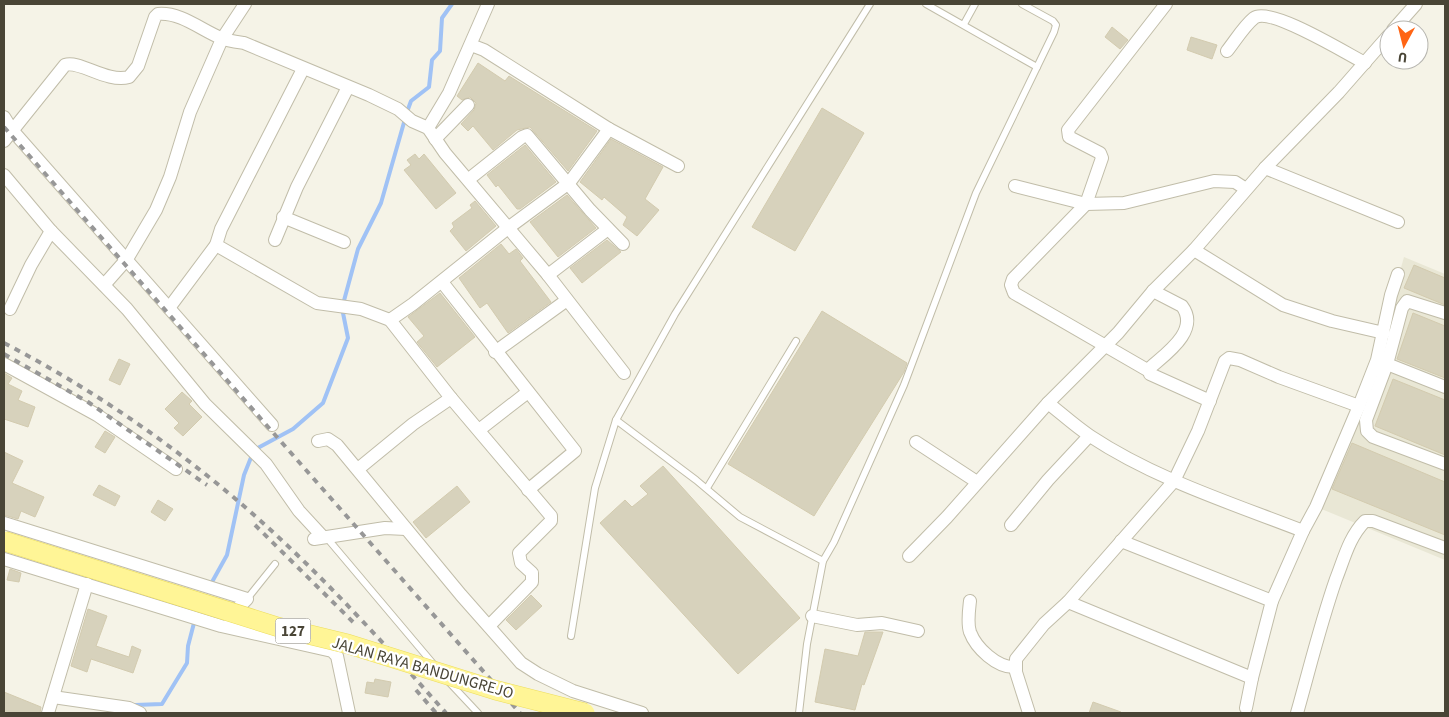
<svg xmlns="http://www.w3.org/2000/svg" width="1449" height="717" font-family="'Source Sans 3',sans-serif">
  <style>
    .residential { fill: #e9e7d5 }
    .lines { fill: none; stroke-linecap: round; stroke-linejoin: round }
    .stream { stroke: #a0c2f5; stroke-width: 4 }
    .building { fill: #d7d2bc; stroke: #d3cbaf }
    .service-casing { stroke: #c1bda9; stroke-width: 8 }
    .minor-casing { stroke: #c1bda9; stroke-width: 14 }
    .service { stroke: #fff; stroke-width: 6 }
    .minor { stroke: #fff; stroke-width: 12 }
    .rail { stroke: #979797; stroke-width: 4; stroke-dasharray: 6 6; stroke-linecap: butt }
    .primary-bridge-casing { stroke: #ecdd5e; stroke-width: 20; stroke-linecap: butt }
    .primary-bridge { stroke: #fff596; stroke-width: 19 }
    .labels { text-anchor: middle; stroke-width: 4.5; stroke-linejoin: round; paint-order: stroke }
    .shield { fill: #fff; stroke: #807d72; stroke-width: 1 }
    .shield-label { font-size: 15px; font-weight: bold; fill: #494536 }
    .street-label { font-size: 16px; fill: #494536; stroke: #fff }
  </style>
  <rect width="100%" height="100%" fill="#f5f3e7"/>
  <polygon class="residential" points="1404,257 1445,274 1445,560 1319,508 1393,296"/>
  <g class="lines">
    <g class="stream">
      <polyline points="407,112 411,101 429,87 432,60 440,51 442,18 452,4"/>
      <polyline points="212,582 227,555 244,475 254,450 293,429 323,403 348,338 342,308 358,249 381,203 405,119"/>
      <polyline points="135,707 135,705 162,704 187,663 188,646 194,623"/>
    </g>
  </g>
  <g class="building">
    <polygon points="1112,27 1128,40 1120,49 1105,37"/>
    <polygon points="1191,37 1217,45 1212,59 1187,50"/>
    <polygon points="478,63 505,81 509,76 597,131 568,171 530,127 517,130 493,150 473,126 468,131 461,124 474,110 476,103 470,97 462,100 457,96"/>
    <polygon points="822,108 864,133 795,251 752,227"/>
    <polygon points="611,139 663,167 645,199 659,210 637,236 623,225 627,217 604,197 602,200 580,182"/>
    <polygon points="525,145 556,182 520,209 517,209 498,185 496,187 487,175"/>
    <polygon points="415,154 419,159 424,154 456,193 436,209 404,170 411,165 407,160"/>
    <polygon points="567,195 596,228 558,257 530,222"/>
    <polygon points="475,201 496,226 466,251 450,231 454,227 452,223 472,208 470,205"/>
    <polygon points="607,240 621,252 582,283 570,268"/>
    <polygon points="501,244 509,254 516,249 523,258 520,261 551,302 508,333 487,303 480,308 459,278"/>
    <polygon points="1414,265 1445,278 1445,305 1404,288"/>
    <polygon points="440,293 475,337 437,367 417,342 424,336 408,317"/>
    <polygon points="822,311 907,363 904,372 814,516 728,464"/>
    <polygon points="1413,313 1445,326 1445,378 1397,359"/>
    <polygon points="119,359 130,364 120,385 109,380"/>
    <polygon points="4,373 12,378 8,384 22,391 18,400 35,407 28,427 4,419"/>
    <polygon points="1393,379 1445,400 1445,455 1375,426"/>
    <polygon points="182,392 192,401 189,404 202,417 183,436 174,428 179,423 165,409"/>
    <polygon points="105,431 115,437 105,453 95,447"/>
    <polygon points="1352,443 1445,482 1445,535 1332,489"/>
    <polygon points="4,452 23,461 12,483 44,497 35,517 21,511 18,519 4,515"/>
    <polygon points="663,466 800,618 738,674 600,523 625,500 632,507 648,494 640,486"/>
    <polygon points="99,485 120,496 115,506 93,495"/>
    <polygon points="457,486 470,502 426,538 413,522"/>
    <polygon points="158,500 173,509 165,521 151,512"/>
    <polygon points="10,569 21,573 19,582 7,580"/>
    <polygon points="531,595 542,606 516,630 506,620"/>
    <polygon points="88,609 107,616 96,646 129,657 132,646 141,650 133,673 91,659 87,672 71,666"/>
    <polygon points="865,632 883,632 864,685 862,684 855,710 815,702 825,649 858,656"/>
    <polygon points="375,679 391,682 388,697 365,693 367,682 374,683"/>
    <polygon points="4,692 41,707 40,713 4,713"/>
    <polygon points="1093,702 1121,712 1121,713 1089,713"/>
  </g>
  <g class="lines">
    <g class="service-casing">
      <g id="service">
        <polyline points="926,4 1037,67"/>
        <polyline points="964,24 975,4"/>
        <polyline points="616,420 675,314 870,4"/>
        <polyline points="707,488 796,341"/>
        <polyline points="327,538 435,666"/>
        <polyline points="247,599 275,564"/>
        <polyline points="571,636 595,488 616,420 696,480 740,517 823,561"/>
        <polyline points="448,681 478,713"/>
        <polyline points="799,713 807,644 823,561 834,542 904,385 976,193 1054,32 1056,25 1053,21 1022,4"/>
      </g>
    </g>
    <g class="minor-casing">
      <g id="minor">
        <polyline points="1393,30 1416,4"/>
        <polyline points="471,45 484,50 609,129 678,166"/>
        <path d="M1227 51C1235 41 1244 26 1254 18 1270 6 1347 54 1365 63"/>
        <polyline points="4,117 12,130 272,425"/>
        <polyline points="428,128 449,93 488,4"/>
        <polyline points="435,139 468,105"/>
        <path d="M4 141 65 65C80 60 106 83 129 77L138 66 155 17 158 14C181 12 201 30 221 38 228 41 237 42 244 43L369 95 398 109 412 121 428 128 445 153 548 275 624 373"/>
        <polyline points="1265,168 1398,222"/>
        <polyline points="4,175 51,231 127,309 205,404 266,464 299,511 323,537"/>
        <polyline points="469,179 522,137 527,135 590,210 623,244"/>
        <polyline points="1015,186 1086,204 1124,203 1214,181 1235,182 1246,189"/>
        <polyline points="283,217 344,242"/>
        <polyline points="275,240 297,187 348,87"/>
        <polyline points="216,245 317,303 361,309 390,320 451,398 551,516 551,521 519,553 521,563 532,573 532,582 489,626"/>
        <polyline points="1194,250 1283,305 1332,321 1384,333"/>
        <polyline points="548,275 608,229"/>
        <polyline points="442,282 575,451 528,490"/>
        <polyline points="104,285 127,259 156,210 170,177 190,112 222,39 245,4"/>
        <path d="M1153 291 1182 306C1200 330 1167 353 1151 367L1150 374 1210 401"/>
        <polyline points="169,308 216,245 221,229 303,69"/>
        <polyline points="10,309 31,265 51,231"/>
        <polyline points="1445,313 1407,301 1402,308 1387,364 1366,420 1367,431 1373,437 1445,464"/>
        <polyline points="390,320 413,304 508,228 569,183 609,129"/>
        <polyline points="495,352 567,300"/>
        <polyline points="4,364 97,415 176,469"/>
        <polyline points="1387,364 1445,387"/>
        <polyline points="1149,371 1014,293 1011,285 1013,279 1086,204 1102,158 1100,153 1069,137 1068,130 1166,4"/>
        <path d="M1048 403C1062 414 1075 426 1090 436 1155 479 1231 503 1303 531"/>
        <polyline points="1359,406 1377,360 1391,295 1398,274"/>
        <polyline points="479,430 528,392"/>
        <polyline points="318,441 328,439 337,445 461,595 521,663 538,674 573,691 642,713"/>
        <polyline points="916,442 977,482"/>
        <polyline points="358,469 413,424 451,398"/>
        <polyline points="4,523 247,599 229,617"/>
        <polyline points="1011,525 1048,480 1089,436"/>
        <polyline points="314,539 385,528 406,529"/>
        <polyline points="1121,541 1272,601"/>
        <polyline points="909,556 947,517 1048,403 1118,333 1153,291 1194,250 1265,168 1339,92 1389,35"/>
        <polyline points="4,559 221,626 332,651 337,656 349,713"/>
        <path d="M970 601C969 610 967 623 970 632 976 648 997 668 1015 667"/>
        <polyline points="1068,602 1252,678"/>
        <polyline points="812,616 857,625 882,623 918,631"/>
        <polyline points="53,697 129,708 140,713"/>
        <polyline points="48,713 87,584"/>
        <polyline points="1029,713 1016,672 1016,659 1044,624 1068,602 1174,481 1198,431 1225,361 1229,358 1240,360 1279,377 1359,406 1316,507 1303,531 1272,601 1252,678 1246,708"/>
        <path d="M1297 713C1310 667 1320 625 1336 579 1344 559 1349 537 1365 521H1373L1445 548"/>
      </g>
    </g>
    <use href="#service" class="service"/>
    <use href="#minor" class="minor"/>
    <g class="rail">
      <polyline points="4,127 520,713"/>
      <path d="M4 343C108 397 205 467 290 548 345 600 396 657 446 713"/>
      <polyline points="4,354 88,402 207,485"/>
      <polyline points="255,525 353,622"/>
      <polyline points="416,690 436,713"/>
    </g>
    <g class="primary-bridge-casing">
      <polyline id="primary-bridge" points="4,541 278,627 348,644 495,690 585,713"/>
    </g>
    <use href="#primary-bridge" class="primary-bridge"/>
  </g>
  <g class="labels">
    <rect class="shield" x="275.5" y="618.5" width="35" height="25" rx="4"/>
    <g class="shield-label">
      <text x="293" y="636">127</text>
    </g>
    <g class="street-label">
      <text transform="translate(423 667) rotate(16)" y="6">JALAN RAYA BANDUNGREJO</text>
    </g>
  </g>
  <rect width="1449" height="717" fill="none" stroke="#494536" stroke-width="10"/>
  <g transform="translate(1404 45) rotate(187)"><circle r="24" fill="#ffffff" stroke="#b6b5af"/>
  <path d="M0-4L9 19L0 12L-9 19Z" fill="#ff6414"/>
  <text y="-8" font-size="14" font-weight="bold" text-anchor="middle" fill="#494536">U</text>
  </g>
</svg>
